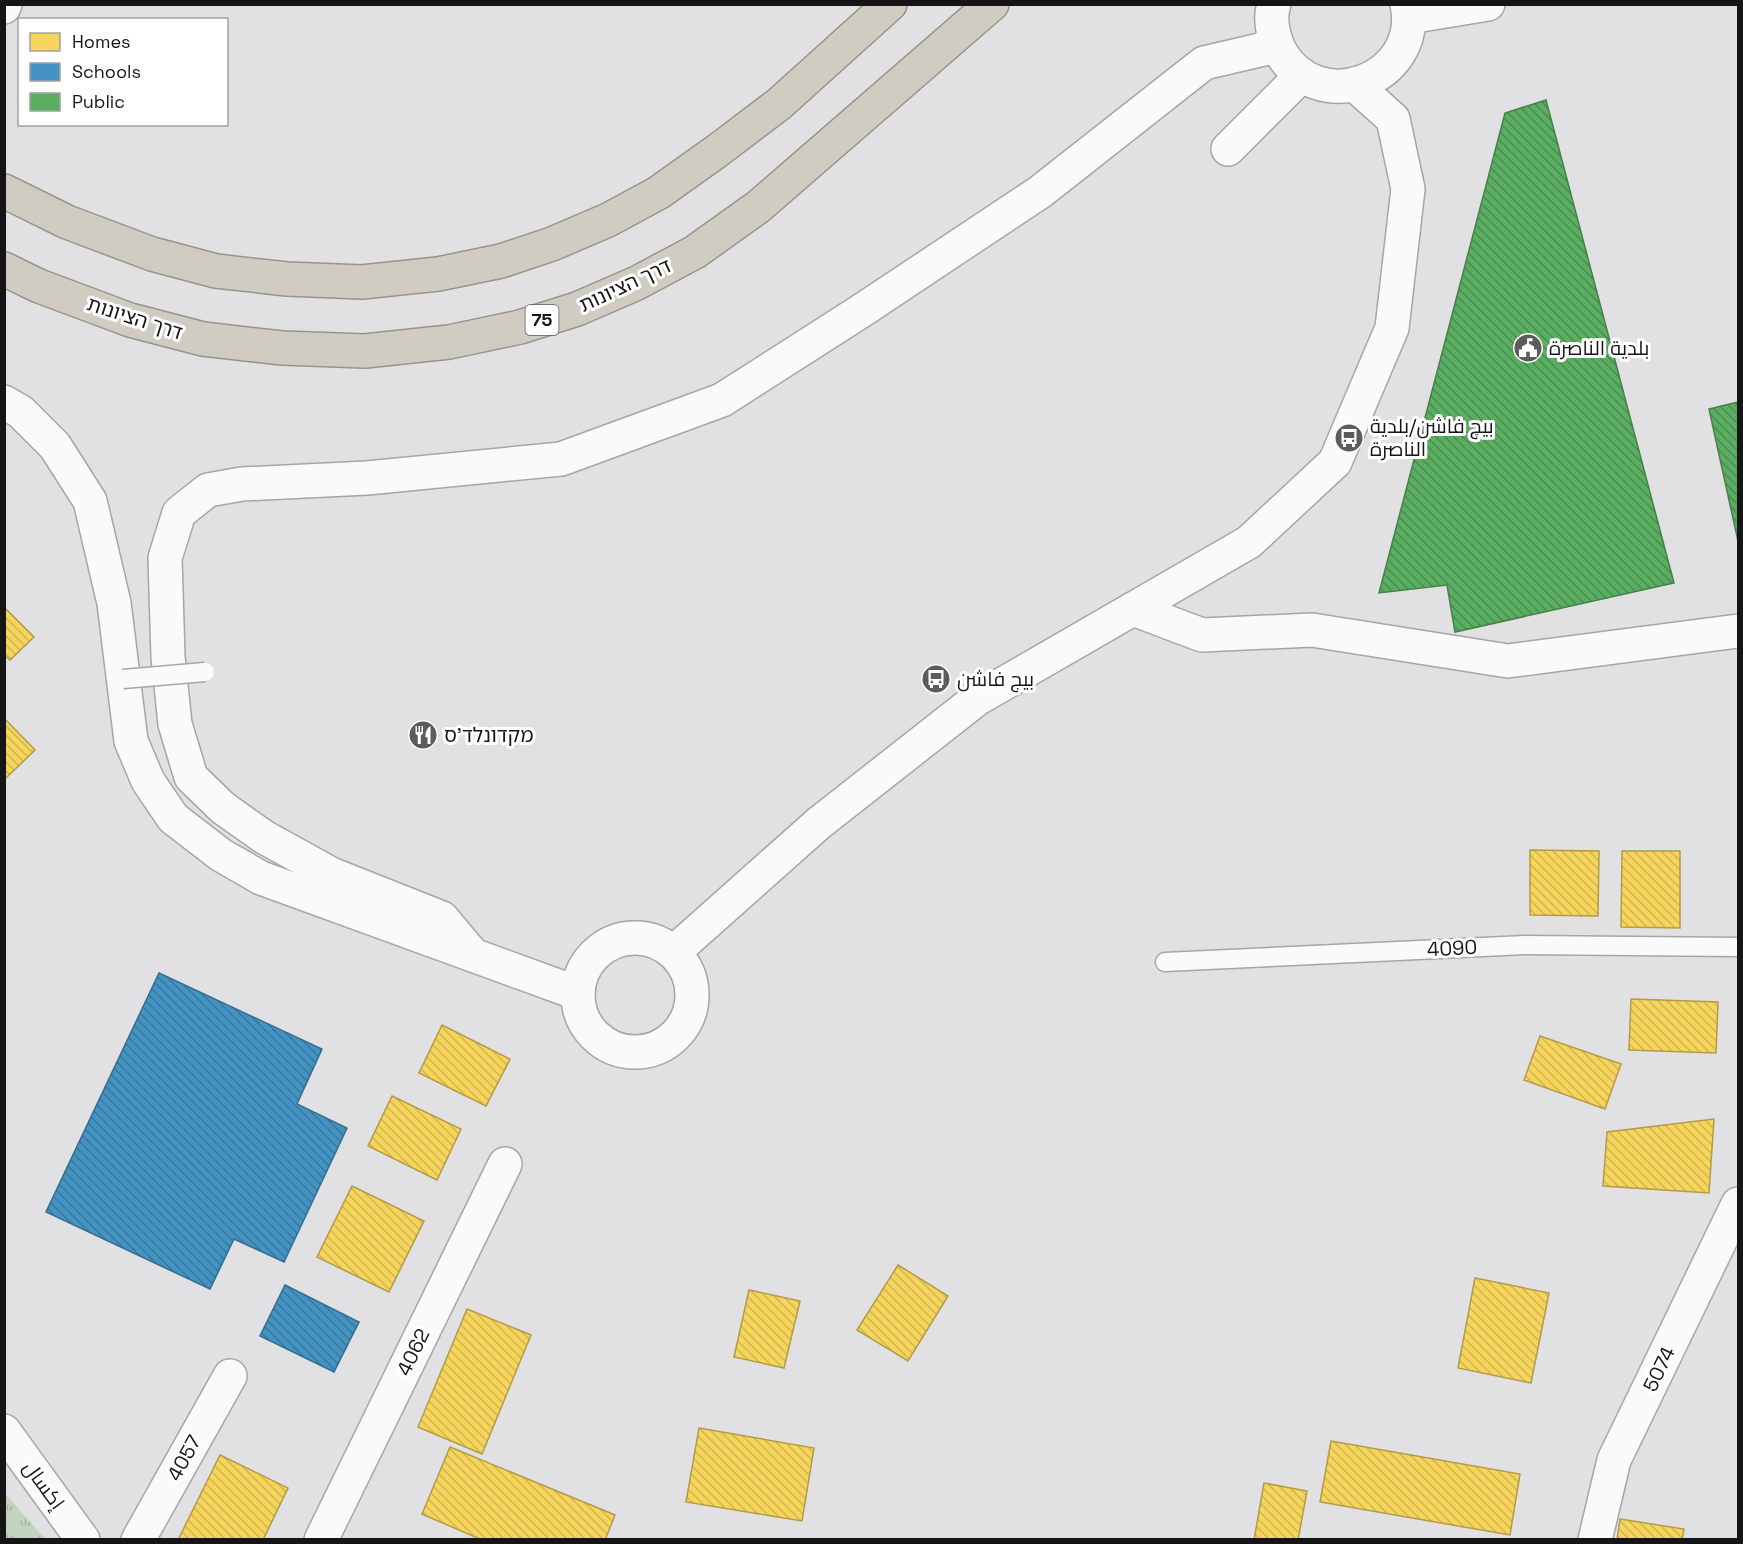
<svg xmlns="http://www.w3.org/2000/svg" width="1743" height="1544" font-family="'Space Grotesk',Cairo,'Noto Sans Hebrew',sans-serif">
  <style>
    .grass { fill: url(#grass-tufts) }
    .homes { fill: url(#homes-back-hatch); stroke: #b39b47; stroke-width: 1.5 }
    .schools { fill: url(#schools-back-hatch); stroke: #366d8f; stroke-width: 1.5 }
    .public { fill: url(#public-back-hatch); stroke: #46804a; stroke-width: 1.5 }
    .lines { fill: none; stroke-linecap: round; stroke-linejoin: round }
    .lane-casing { stroke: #a6a5a7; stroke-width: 21 }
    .street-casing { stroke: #a6a5a7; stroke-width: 36 }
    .highway-casing { stroke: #999489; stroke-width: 36 }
    .lane { stroke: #fafafb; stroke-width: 18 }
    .street { stroke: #fafafb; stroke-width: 33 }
    .highway { stroke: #d1ccc2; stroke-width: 33 }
    .lane-bridge-casing { stroke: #a6a5a7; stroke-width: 21; stroke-linecap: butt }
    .lane-bridge { stroke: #fafafb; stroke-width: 18 }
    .labels { text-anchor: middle; stroke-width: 6; stroke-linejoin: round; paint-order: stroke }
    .shield { fill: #fff; stroke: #5c5b5c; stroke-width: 1.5 }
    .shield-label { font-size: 18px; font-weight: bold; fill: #161516 }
    .street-label { font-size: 20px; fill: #161516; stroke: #fff }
    .poi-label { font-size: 20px; fill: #161516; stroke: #fff; text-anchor: start }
  </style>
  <defs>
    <pattern id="grass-tufts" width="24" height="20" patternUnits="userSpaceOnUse" patternTransform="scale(1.5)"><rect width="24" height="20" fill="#c2d4be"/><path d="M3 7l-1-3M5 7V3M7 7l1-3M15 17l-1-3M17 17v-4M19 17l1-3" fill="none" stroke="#a6b5a3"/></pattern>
    <pattern id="homes-back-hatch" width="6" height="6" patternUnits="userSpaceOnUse" patternTransform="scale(1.5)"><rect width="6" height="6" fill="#f6d55c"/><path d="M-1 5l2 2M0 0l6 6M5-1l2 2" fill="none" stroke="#d2b64f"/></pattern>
    <pattern id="schools-back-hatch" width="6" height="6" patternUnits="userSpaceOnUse" patternTransform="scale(1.5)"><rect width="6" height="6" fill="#4393c3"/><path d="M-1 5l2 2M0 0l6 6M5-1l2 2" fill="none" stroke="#37779d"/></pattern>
    <pattern id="public-back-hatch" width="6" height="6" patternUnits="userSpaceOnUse" patternTransform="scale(1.5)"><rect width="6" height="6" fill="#5aae61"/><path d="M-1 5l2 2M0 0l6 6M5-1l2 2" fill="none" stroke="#498c4f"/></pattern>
  </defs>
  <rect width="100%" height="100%" fill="#e1e0e2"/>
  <polygon class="grass" points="4,1493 5,1493 45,1539 5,1539"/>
  <g class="homes">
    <polygon points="4,607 34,637 10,660 4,655"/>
    <polygon points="4,718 35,750 6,778 4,776"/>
    <polygon points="1530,850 1599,851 1598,916 1530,915"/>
    <polygon points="1622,851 1680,851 1680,928 1621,927"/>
    <polygon points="1631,999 1718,1002 1716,1053 1629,1050"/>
    <polygon points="442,1025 510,1059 486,1106 419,1073"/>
    <polygon points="1540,1036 1621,1064 1605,1109 1524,1080"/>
    <polygon points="392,1096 461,1129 437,1180 368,1146"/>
    <polygon points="1714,1119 1709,1193 1603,1186 1607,1132"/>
    <polygon points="352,1186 424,1221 389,1292 317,1257"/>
    <polygon points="898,1265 948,1296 908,1361 857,1330"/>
    <polygon points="1475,1278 1549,1293 1531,1383 1458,1368"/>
    <polygon points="749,1290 800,1301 784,1368 734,1357"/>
    <polygon points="467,1309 531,1335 482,1454 418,1427"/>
    <polygon points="699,1428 814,1448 802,1521 686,1502"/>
    <polygon points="1331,1441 1520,1474 1510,1535 1320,1502"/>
    <polygon points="450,1447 615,1515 605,1540 482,1540 422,1514"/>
    <polygon points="220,1455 288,1488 263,1540 178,1540"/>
    <polygon points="1264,1483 1307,1491 1298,1540 1254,1540"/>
    <polygon points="1620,1519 1684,1529 1682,1540 1617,1540"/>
  </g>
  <g class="schools">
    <polygon points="159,973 322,1049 297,1104 347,1128 284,1262 234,1239 210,1289 46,1212"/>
    <polygon points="285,1285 359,1322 334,1372 260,1336"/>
  </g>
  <g class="public">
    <polygon points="1546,100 1674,583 1455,632 1447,585 1379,593 1505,113"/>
    <polygon points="1738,402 1738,541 1709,409"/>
  </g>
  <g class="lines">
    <g class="lane-casing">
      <polyline id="lane" points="1165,962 1525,945 1738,947"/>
    </g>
    <g class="street-casing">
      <g id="street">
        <path d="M1274 4C1269 19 1273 35 1279 49 1316 120 1423 80 1407 4"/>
        <polyline points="4,7 5,4"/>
        <polyline points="1409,17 1488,4"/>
        <polyline points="1228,149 1302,75"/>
        <polyline points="4,402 21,412 55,446 90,501 114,603 131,741 148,781 173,818 221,855 261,878 577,993"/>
        <polyline points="1133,609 1202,635 1312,630 1508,661 1738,631"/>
        <circle cx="635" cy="995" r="57"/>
        <polyline points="674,952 819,823 977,699 1249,542 1335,462 1392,328 1408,189 1393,119 1355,85"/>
        <polyline points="473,955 442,918 331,874 264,837 223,808 191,777 175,724 168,657 165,558 179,513 208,490 242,484 367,478 561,459 722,400 861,311 1040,192 1204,63 1264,49 1274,38"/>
        <polyline points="4,1431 83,1540"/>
        <polyline points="138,1540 230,1376"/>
        <polyline points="321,1540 505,1164"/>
        <polyline points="1595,1540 1614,1460 1738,1204"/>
      </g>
    </g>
    <g class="highway-casing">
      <g id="highway">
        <polyline points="4,191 67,222 152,254 216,271 287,279 362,282 438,274 501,261 552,244 608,220 658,193 717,151 779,104 890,4"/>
        <polyline points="4,269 39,286 130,320 203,339 282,348 365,351 449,342 520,327 577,309 637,283 695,252 758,207 992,4"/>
      </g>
    </g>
    <use href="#lane" class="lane"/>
    <use href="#street" class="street"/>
    <use href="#highway" class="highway"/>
    <g class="lane-bridge-casing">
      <polyline id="lane-bridge" points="123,679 205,672"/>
    </g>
    <use href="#lane-bridge" class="lane-bridge"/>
  </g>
  <defs>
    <g id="civic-disc" transform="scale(1.5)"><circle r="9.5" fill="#5d5c5d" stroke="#fff"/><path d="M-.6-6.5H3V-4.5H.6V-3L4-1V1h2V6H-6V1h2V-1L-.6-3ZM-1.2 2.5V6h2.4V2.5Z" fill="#fff"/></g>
    <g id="bus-disc" transform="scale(1.5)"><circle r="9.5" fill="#5d5c5d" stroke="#fff"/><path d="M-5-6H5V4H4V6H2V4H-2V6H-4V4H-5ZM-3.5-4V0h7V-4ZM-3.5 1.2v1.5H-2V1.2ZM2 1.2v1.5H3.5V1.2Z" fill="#fff"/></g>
    <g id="restaurant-disc" transform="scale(1.5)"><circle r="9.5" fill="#5d5c5d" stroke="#fff"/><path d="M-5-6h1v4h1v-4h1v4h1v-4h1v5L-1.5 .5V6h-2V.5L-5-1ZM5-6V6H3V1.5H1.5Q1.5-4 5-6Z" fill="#fff"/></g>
  </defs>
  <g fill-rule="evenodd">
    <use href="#civic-disc" x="1528" y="348"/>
    <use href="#bus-disc" x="1349" y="438"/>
    <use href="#bus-disc" x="936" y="679"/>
    <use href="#restaurant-disc" x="423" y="735"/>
  </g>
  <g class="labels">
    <rect class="shield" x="525.5" y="305" width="33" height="30" rx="4.5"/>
    <g class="shield-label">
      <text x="542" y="326">75</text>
    </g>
    <g class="street-label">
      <text transform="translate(625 285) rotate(-25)" y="7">דרך הציונות</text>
      <text transform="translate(135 318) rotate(18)" y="7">דרך הציונות</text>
      <text transform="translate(1452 948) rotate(-3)" y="7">4090</text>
      <text transform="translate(413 1352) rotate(-64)" y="7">4062</text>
      <text transform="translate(1659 1369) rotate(-64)" y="7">5074</text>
      <text transform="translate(184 1458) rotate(-61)" y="7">4057</text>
      <text transform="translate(44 1485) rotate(54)" y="7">إكسال</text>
    </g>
    <g class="poi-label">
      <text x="1549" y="355">بلدية الناصرة</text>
      <text x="1370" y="433">بيچ فاشن/بلدية<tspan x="1370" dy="23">الناصرة</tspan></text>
      <text x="957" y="686">بيج فاشن</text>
      <text x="444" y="742">מקדונלד'ס</text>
    </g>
  </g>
  <rect width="1743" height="1544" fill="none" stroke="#161516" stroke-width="12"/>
  <rect x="18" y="18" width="210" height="108" fill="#ffffff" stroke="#a2a1a2" stroke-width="1.5"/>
  <rect x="30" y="33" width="30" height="18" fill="#f6d55c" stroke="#a2a1a2" stroke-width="1.5"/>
  <text x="72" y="48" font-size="18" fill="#161516">Homes</text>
  <rect x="30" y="63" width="30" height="18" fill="#4393c3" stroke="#a2a1a2" stroke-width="1.5"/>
  <text x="72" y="78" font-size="18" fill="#161516">Schools</text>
  <rect x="30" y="93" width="30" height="18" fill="#5aae61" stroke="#a2a1a2" stroke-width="1.5"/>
  <text x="72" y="108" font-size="18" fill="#161516">Public</text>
</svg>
